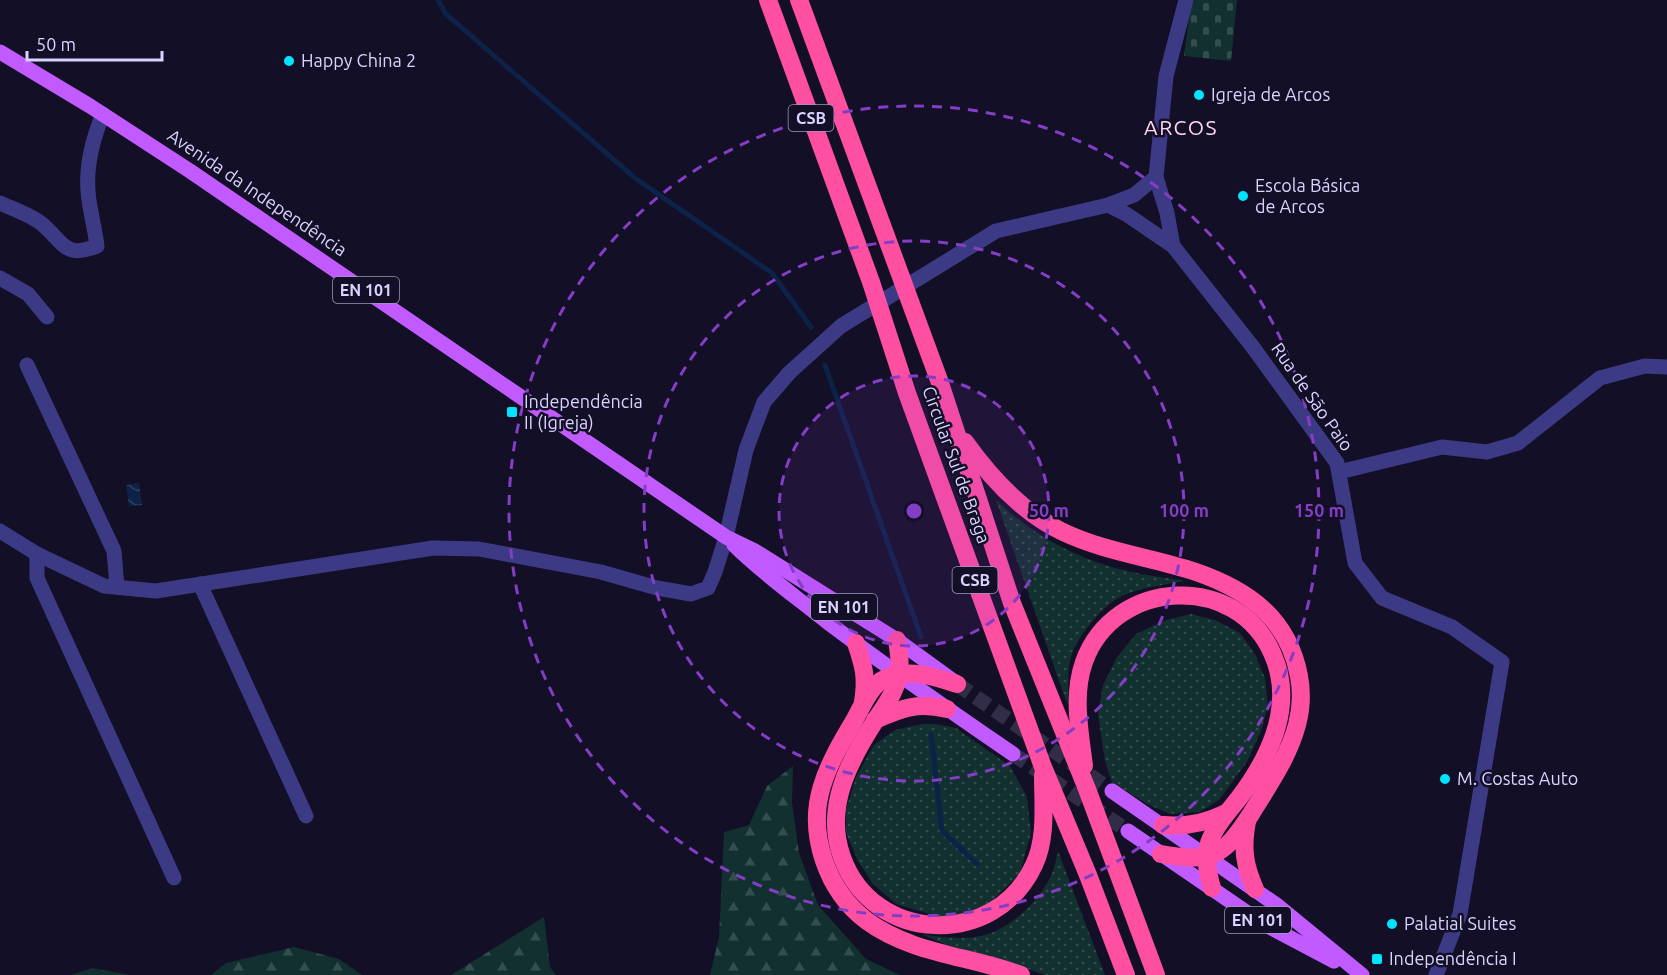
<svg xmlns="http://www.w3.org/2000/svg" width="1667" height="975" font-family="Ubuntu,sans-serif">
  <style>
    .grass { fill: url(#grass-dots) }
    .forest { fill: url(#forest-firs) }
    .cemetery { fill: url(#cemetery-stones) }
    .water { fill: url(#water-waves) }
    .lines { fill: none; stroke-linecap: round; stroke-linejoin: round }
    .stream { stroke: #0c2248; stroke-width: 5 }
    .major-tunnel { stroke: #312d47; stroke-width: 15; stroke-dasharray: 15 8; stroke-linecap: butt }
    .minor { stroke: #3d3a85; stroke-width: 15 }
    .major { stroke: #c25bff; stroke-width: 15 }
    .highway { stroke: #ff4fa3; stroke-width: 18 }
    .ring { fill: none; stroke: #843dc5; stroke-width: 3; stroke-dasharray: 10 8 }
    .poi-dot { fill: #00e5ff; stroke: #130f26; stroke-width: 2 }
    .labels { text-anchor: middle; stroke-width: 5; stroke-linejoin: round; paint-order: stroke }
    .shield { fill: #130f26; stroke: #9e99be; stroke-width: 1.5 }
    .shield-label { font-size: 16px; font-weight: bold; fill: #d9d4ff }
    .poi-label { font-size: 18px; fill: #d9d4ff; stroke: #130f26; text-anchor: start }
    .street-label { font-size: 18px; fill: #d9d4ff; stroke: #130f26 }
    .quarter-label { font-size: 21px; letter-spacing: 1.5px; fill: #ffd6f0; stroke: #130f26 }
    .centre { fill: #843dc5; stroke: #130f26; stroke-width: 3 }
    .ring-label { font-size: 18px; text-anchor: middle; font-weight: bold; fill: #843dc5; stroke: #130f26; stroke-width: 5; stroke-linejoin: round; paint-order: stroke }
  </style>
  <defs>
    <pattern id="grass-dots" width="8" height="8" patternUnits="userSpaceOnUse" patternTransform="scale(1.5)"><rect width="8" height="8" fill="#12302f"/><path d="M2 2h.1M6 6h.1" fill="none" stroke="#344d4e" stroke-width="1.8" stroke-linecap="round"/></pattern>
    <pattern id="forest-firs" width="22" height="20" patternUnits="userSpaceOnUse" patternTransform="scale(1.5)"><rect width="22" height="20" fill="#12302f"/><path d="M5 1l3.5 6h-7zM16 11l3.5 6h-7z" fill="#344d4e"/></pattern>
    <pattern id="cemetery-stones" width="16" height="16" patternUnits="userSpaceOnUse" patternTransform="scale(1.5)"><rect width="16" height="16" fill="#12302f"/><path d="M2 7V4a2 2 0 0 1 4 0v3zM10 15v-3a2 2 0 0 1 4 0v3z" fill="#344d4e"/></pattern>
    <pattern id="water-waves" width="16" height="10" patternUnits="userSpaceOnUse" patternTransform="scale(1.5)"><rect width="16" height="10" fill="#0c2248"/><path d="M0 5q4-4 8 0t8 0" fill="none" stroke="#2f4163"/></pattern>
  </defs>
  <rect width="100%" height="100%" fill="#130f26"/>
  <g class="grass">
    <path d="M996 500C1028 531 1069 555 1112 567 1136 574 1161 577 1185 581 1164 585 1142 587 1122 596 1103 605 1081 633 1073 651 1066 669 1068 689 1070 707L1065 698Z"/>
    <polygon points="1191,614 1215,620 1240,633 1255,654 1265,678 1268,706 1261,731 1247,762 1219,800 1200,812 1170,814 1147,804 1112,782 1105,761 1098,714 1103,685 1117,657 1136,634 1166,620"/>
    <polygon points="922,724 936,724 956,728 1010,766 1027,797 1031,833 1020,873 988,905 965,916 940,917 896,904 873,884 858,861 846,833 846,810 856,777 874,745 895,730"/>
    <path d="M1058 851 1105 975H1045L1006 961 949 946 921 934C940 937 961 940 981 936 1010 929 1036 904 1050 878 1054 870 1056 859 1058 851Z"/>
  </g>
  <g class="forest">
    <polygon points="793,766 792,803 799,853 818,905 866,959 900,975 710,975 719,937 724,832 749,825 767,786"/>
    <polygon points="544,917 550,967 556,975 451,975"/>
    <polygon points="294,947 339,959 362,975 211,975 226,963"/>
    <polygon points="92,968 130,975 71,975"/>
  </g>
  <polygon class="cemetery" points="1194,0 1237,0 1231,61 1184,56 1190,11"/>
  <polygon class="water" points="139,483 142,505 129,506 126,485"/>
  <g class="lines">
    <g class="stream">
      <polyline points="438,0 446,14 635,178 772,273 811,327"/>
      <polyline points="825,365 921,637"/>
      <polyline points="931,735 942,831 977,864"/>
    </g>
    <g class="major-tunnel">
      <polyline points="957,684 1112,791"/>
      <polyline points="1013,754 1128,831"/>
    </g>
    <g class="minor">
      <polyline points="1186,0 1166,76 1156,177 1167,213 1173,246 1252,346 1337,463 1355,563 1382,598 1452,627 1502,662 1460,914 1436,975"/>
      <path d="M0 203C13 209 31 215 42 224 64 243 65 259 97 246 95 228 89 208 88 191 86 164 93 138 103 114"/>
      <polyline points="1108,205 1126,214 1173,246"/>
      <polyline points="0,278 28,294 47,317"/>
      <polyline points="27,365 114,551 117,587"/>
      <polyline points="1339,472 1442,447 1487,452 1518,443 1600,378 1645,366 1667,367"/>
      <polyline points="0,531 37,554 104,586 156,591 433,548 479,549 601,572 657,588 691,594 708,588 715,572 726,537 746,450 764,402 789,373 841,326 996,231 1108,205 1134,195 1156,177"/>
      <polyline points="37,554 37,578 174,878"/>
      <polyline points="200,584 306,816"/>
    </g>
    <g class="major">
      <polyline points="0,52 90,106 190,171 726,537 755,551 897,640 952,680"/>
      <path d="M734 545C762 573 795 596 826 621 887 667 950 711 1013 754"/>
      <polyline points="1112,791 1278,906 1362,975"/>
      <polyline points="1128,831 1262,923 1334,961"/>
    </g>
    <g class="highway">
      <polyline points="768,0 871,282 907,393 1043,767 1088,875 1126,975"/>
      <polyline points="799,0 939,380 1012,603 1087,789 1156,975"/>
      <path d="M965 442C990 477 1022 512 1061 531 1104 552 1151 557 1196 572 1248 590 1288 618 1299 676 1302 692 1301 710 1297 725 1288 758 1268 786 1251 814 1223 857 1212 863 1161 854"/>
      <path d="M897 640C899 653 901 664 898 677 895 693 884 707 875 721 849 761 824 808 842 857 873 944 995 949 1034 865 1047 838 1043 804 1043 775"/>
      <path d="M856 643C864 667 867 677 863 702"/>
      <path d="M957 684C935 677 909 668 886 678 871 684 861 708 854 721 842 741 829 763 822 786 807 834 827 891 867 921 912 954 970 956 1021 975"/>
      <path d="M875 720C902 708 918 702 947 709"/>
      <path d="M1084 766C1080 732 1072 696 1084 662 1114 578 1238 571 1273 655 1295 706 1270 757 1239 798 1228 812 1215 826 1209 843 1204 858 1208 874 1212 888"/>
      <path d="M1247 821C1242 848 1244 864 1255 889"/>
      <path d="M1163 825C1185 827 1206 823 1226 813"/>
    </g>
  </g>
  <circle cx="914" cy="511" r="135" fill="#843dc5" fill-opacity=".12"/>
  <g class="ring">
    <circle cx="914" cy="511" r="135"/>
    <circle cx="914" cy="511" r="270"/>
    <circle cx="914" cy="511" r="405"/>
  </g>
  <g class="poi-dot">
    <circle cx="289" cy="61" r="6"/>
    <circle cx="1199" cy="95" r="6"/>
    <circle cx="1243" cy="196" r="6"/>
    <rect x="506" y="406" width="12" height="12" rx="3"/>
    <circle cx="1445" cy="779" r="6"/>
    <circle cx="1392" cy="924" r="6"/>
    <rect x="1371" y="953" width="12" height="12" rx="3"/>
  </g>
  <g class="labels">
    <g class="shield">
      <rect x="788.5" y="105" width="45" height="26" rx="4.5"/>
      <rect x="333" y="277" width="66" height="26" rx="4.5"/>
      <rect x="952.5" y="567" width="45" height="26" rx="4.5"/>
      <rect x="811" y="594" width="66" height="26" rx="4.5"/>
      <rect x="1225" y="907" width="66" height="26" rx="4.5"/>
    </g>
    <g class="shield-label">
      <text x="811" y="124">CSB</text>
      <text x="366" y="296">EN 101</text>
      <text x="975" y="586">CSB</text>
      <text x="844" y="613">EN 101</text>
      <text x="1258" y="926">EN 101</text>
    </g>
    <g class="poi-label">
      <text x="301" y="67">Happy China 2</text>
      <text x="1211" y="101">Igreja de Arcos</text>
      <text x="1255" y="192">Escola Básica<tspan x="1255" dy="21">de Arcos</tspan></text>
      <text x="524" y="408">Independência<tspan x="524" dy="21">II (Igreja)</tspan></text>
      <text x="1457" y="785">M. Costas Auto</text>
      <text x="1404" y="930">Palatial Suites</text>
      <text x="1389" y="965">Independência I</text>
    </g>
    <g class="street-label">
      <text transform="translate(257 193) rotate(34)" y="6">Avenida da Independência</text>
      <text transform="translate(1312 397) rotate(55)" y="6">Rua de São Paio</text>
      <text transform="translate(956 465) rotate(70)" y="6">Circular Sul de Braga</text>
    </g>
    <g class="quarter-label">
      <text x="1181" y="135">ARCOS</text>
    </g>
  </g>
  <circle cx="914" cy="511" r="9" class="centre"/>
  <g class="ring-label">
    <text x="1049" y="517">50 m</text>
    <text x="1184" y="517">100 m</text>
    <text x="1319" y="517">150 m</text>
  </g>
  <path d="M27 51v9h135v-9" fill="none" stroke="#d9d4ff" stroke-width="3"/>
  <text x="36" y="51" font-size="18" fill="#d9d4ff" stroke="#130f26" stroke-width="4.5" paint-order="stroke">50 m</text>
</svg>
